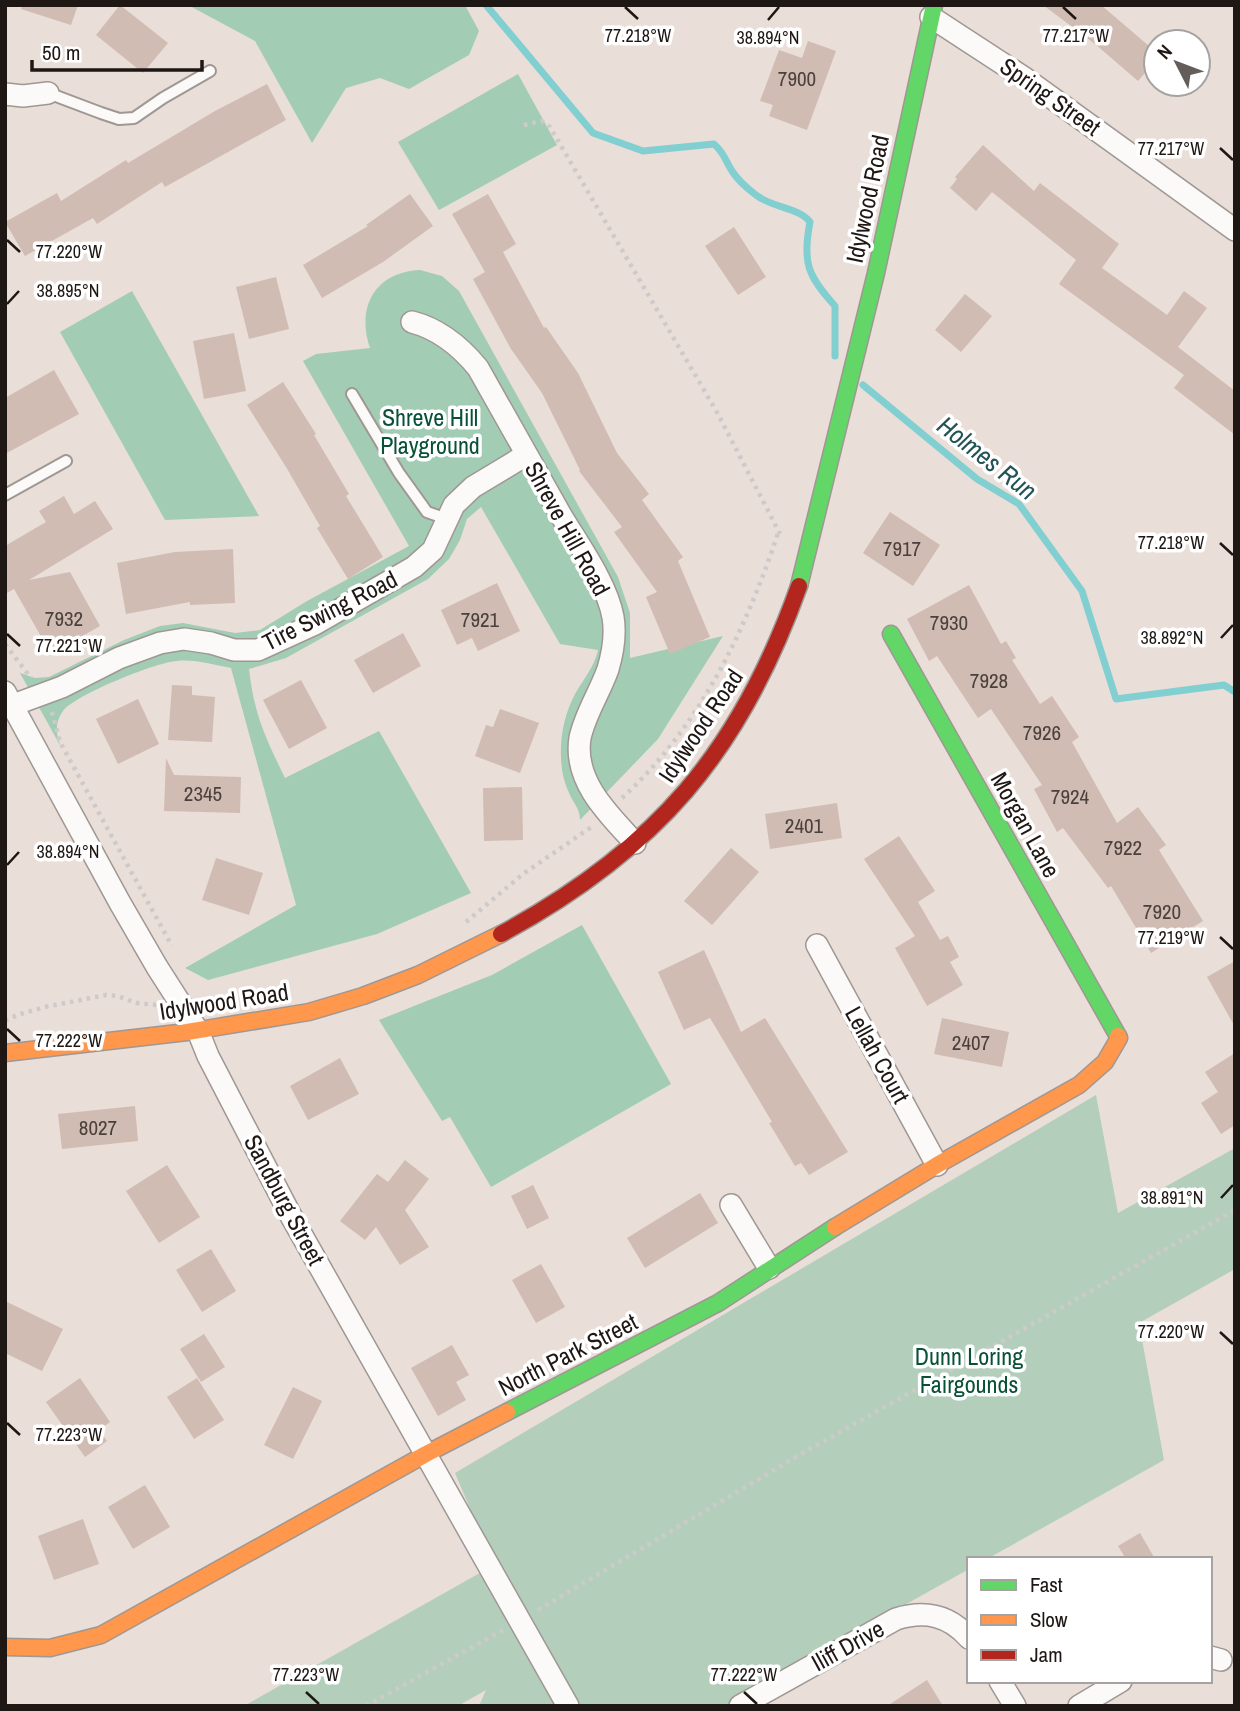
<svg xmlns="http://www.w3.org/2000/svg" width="1240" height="1711" font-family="'Archivo Narrow',sans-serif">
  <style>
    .green { fill: #b3cfbc }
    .forest { fill: #a2cdb4 }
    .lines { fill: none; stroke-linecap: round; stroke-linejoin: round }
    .stream { stroke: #81cfd0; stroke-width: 7 }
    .building { fill: #d0bcb3 }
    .lane-casing { stroke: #9f9793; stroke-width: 14 }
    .street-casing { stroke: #9f9793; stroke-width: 24 }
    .fast-casing { stroke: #9f9793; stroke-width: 19 }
    .slow-casing { stroke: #9f9793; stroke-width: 19 }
    .jam-casing { stroke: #9f9793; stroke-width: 19 }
    .path { stroke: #cecac9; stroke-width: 4.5; stroke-dasharray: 3.5 5; stroke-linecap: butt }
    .lane { stroke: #fcfaf9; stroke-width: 10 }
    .street { stroke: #fcfaf9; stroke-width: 21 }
    .fast { stroke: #63d668; stroke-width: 16 }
    .slow { stroke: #ff974d; stroke-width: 16 }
    .jam { stroke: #b3261e; stroke-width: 16 }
    .ticks { fill: none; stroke: #1e1714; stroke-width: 2.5 }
    .labels { text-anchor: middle; stroke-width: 7; stroke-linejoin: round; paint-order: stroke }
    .number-label { font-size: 21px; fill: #4a403c }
    .street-label { font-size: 24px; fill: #1e1714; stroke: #fff }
    .park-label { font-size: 24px; fill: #085137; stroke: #fff }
    .water-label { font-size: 26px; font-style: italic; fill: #225456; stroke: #fff }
    .ticks-label { font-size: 18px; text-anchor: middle; fill: #1e1714; stroke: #fff; stroke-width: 7; stroke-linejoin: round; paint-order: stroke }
  </style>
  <rect width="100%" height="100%" fill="#e9ded8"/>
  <polygon class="green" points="1096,1095 1118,1213 1235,1148 1235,1269 1139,1323 1164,1460 987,1559 969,1559 969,1569 724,1706 479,1706 486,1690 458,1706 244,1706 494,1565 455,1473"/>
  <g class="forest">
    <polygon points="188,5 465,5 479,31 469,55 409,89 380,78 346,88 312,143 255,41"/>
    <polygon points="518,74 557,145 439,210 398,142"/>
    <path d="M420 270 442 276 459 291 618 577 630 613V658L723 636 658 739 580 820C580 809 574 804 570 795 564 783 561 770 561 757 560 735 565 713 575 694 584 678 594 668 598 650L560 644 481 507 467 519 460 540 449 559 428 579 286 658 249 669C254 714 265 737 285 778L379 731 471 893 377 934 208 980 185 968 296 905 231 668C214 665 195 659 177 661 156 662 75 695 63 711 54 723 56 735 61 747L20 673 35 678 49 677 124 640 160 626 183 623 235 633 260 630 307 601 409 546 303 361 316 354 370 348C356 307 375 272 420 270Z"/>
    <polygon points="132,291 259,516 165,520 60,332"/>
    <polygon points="582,925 671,1084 491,1187 450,1117 442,1121 379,1020 492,975"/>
  </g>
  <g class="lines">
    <g class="stream">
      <path d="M486 5 593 133 643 151 714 144C725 154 725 160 732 171 737 179 748 189 756 195 772 208 798 207 810 222 802 263 808 276 835 306V356"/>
      <polyline points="863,385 977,479 1019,504 1082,591 1116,699 1224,685 1235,692"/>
    </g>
  </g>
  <g class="building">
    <polygon points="22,5 78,5 71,25 21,9"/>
    <polygon points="120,5 168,43 143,73 96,35"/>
    <polygon points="1043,5 1101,5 1156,52 1156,60 1138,81 1095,44"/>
    <polygon points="808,41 836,51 807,130 769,116 773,105 760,101 779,50 802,58"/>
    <polygon points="267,84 286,120 165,187 162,182 97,224 93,218 25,256 5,222 57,193 61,201 126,160 128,163 215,111"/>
    <polygon points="983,145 1034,191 1040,183 1119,244 1102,268 1167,315 1184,291 1207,308 1178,347 1235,391 1235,435 1174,388 1184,375 1059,284 1076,260 992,192 976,211 950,188 957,179 955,177"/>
    <polygon points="410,194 433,226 383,262 322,298 303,265 368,226 366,225"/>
    <polygon points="488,194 516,244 503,252 544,328 546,327 578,373 617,453 649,494 642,500 683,557 678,561 710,637 670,654 646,597 657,592 614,532 622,527 579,471 580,470 542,393 511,349 473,279 485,272 452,214"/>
    <polygon points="734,227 766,277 738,295 705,246"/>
    <polygon points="276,277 289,329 249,339 236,287"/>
    <polygon points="965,294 992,316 961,352 935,330"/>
    <polygon points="234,333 246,391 204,399 193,341"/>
    <polygon points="54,370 79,414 5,454 5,398"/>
    <polygon points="283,382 316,434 314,435 349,494 346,496 383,557 348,579 317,528 320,526 286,467 247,405"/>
    <polygon points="64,496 74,514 95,501 113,529 29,580 70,572 100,626 51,654 14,589 5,594 5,546 46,522 39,511"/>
    <polygon points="890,512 940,545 913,586 863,553"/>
    <polygon points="233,549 235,603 190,605 190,602 126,614 117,563 175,552"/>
    <polygon points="497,583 520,631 478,651 472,638 457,645 441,610"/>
    <polygon points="969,585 1001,644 1006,641 1016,658 1012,660 1040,704 1052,696 1079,737 1072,742 1117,823 1138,807 1166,845 1159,850 1203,921 1151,953 1111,886 1108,888 1063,828 1057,832 1034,789 1042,785 991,709 978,718 937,656 929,661 907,619"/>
    <polygon points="403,633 421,666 373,693 354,660"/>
    <polygon points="301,680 327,728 289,749 263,700"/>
    <polygon points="172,685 192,686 192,695 215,697 212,742 168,740"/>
    <polygon points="138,699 159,744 118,764 96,719"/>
    <polygon points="500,709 539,723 520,773 475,756 486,725 493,727"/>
    <polygon points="166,758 174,775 241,777 240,813 164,811"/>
    <polygon points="522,787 523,840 484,841 483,788"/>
    <polygon points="837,803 842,838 770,849 765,814"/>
    <polygon points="899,836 935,891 918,902 940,940 948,936 959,957 950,962 963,985 927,1006 895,948 915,936 864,859"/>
    <polygon points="731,848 759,872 712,925 684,901"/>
    <polygon points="216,858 263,873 249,915 202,900"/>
    <polygon points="704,950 741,1032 765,1018 848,1152 809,1175 801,1163 795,1166 769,1123 772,1122 710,1018 684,1030 658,972"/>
    <polygon points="1235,961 1235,1027 1207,977"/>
    <polygon points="942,1018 1009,1032 1002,1067 934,1054"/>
    <polygon points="1235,1053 1235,1125 1221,1134 1201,1103 1218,1092 1205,1072"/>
    <polygon points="340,1058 359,1094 308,1120 290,1086"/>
    <polygon points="135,1106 138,1141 62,1149 58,1114"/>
    <polygon points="405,1160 429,1179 405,1210 429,1247 400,1265 376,1227 365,1240 340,1221 377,1174 388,1182"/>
    <polygon points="167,1165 200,1217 159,1243 126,1191"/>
    <polygon points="533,1185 549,1218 527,1229 511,1196"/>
    <polygon points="700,1193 718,1223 645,1268 627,1238"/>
    <polygon points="211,1249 236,1291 202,1312 176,1270"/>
    <polygon points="541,1264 565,1307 536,1323 512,1280"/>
    <polygon points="5,1301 63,1329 42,1371 5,1353"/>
    <polygon points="204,1334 225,1367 201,1382 180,1349"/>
    <polygon points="452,1345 469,1375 456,1382 466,1400 438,1416 411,1368"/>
    <polygon points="80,1378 110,1422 99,1430 107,1441 85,1457 46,1402"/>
    <polygon points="197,1378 224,1420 194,1439 167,1397"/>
    <polygon points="293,1387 322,1401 293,1459 264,1445"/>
    <polygon points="145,1485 170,1527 133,1549 108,1507"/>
    <polygon points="83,1519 99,1564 54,1580 38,1536"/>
    <polygon points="1140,1533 1155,1559 1126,1559 1118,1546"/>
    <polygon points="927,1680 943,1706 887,1706"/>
  </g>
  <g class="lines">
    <g class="lane-casing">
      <g id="lane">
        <polyline points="48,93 101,113 119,119 134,118 163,98 210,71"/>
        <polyline points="352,394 399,473 427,512 447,519"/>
        <polyline points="5,495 66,461"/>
      </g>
    </g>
    <g class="street-casing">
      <g id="street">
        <polyline points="931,17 1023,77 1235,230"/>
        <polyline points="5,94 23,96 48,93"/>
        <path d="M412 322C439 329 460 346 478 368 506 418 534 468 562 517 579 545 607 584 613 617 616 635 613 652 608 669 600 692 585 714 580 738 573 781 609 815 635 843"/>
        <polyline points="5,692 120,903 157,967 198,1031 208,1056 291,1216 568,1706"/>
        <polyline points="5,708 62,687 119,658 160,643 184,639 211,643 234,650 258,650 315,624 414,567 433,550 454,505 473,487 526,455"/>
        <polyline points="817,945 937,1165"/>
        <polyline points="731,1205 769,1268"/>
        <polyline points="1210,1657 1221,1660"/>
        <polyline points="1000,1681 1015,1706"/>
        <path d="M740 1706 896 1619C925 1610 949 1615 969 1638"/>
        <polyline points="1079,1706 1121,1681"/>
      </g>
    </g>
    <g class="fast-casing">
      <g id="fast">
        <polyline points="799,586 876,273 934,5"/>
        <polyline points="891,634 1118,1036"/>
        <polyline points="507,1412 718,1303 835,1227"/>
      </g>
    </g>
    <g class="slow-casing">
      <g id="slow">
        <polyline points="5,1053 187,1032 309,1012 363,996 418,975 501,934"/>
        <polyline points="835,1227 937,1165 1079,1085 1105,1062 1119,1038 1118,1036"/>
        <polyline points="5,1647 50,1648 101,1635 426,1454 507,1412"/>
      </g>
    </g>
    <g class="jam-casing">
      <path id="jam" d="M501 934C656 850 740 752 799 586"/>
    </g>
    <g class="path">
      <polyline points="524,125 542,121 550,127 718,414 780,534"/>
      <polyline points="5,644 31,678"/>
      <polyline points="52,712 60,742 172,946"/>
      <path d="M622 798C699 728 746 630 778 533"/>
      <polyline points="466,922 523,874 593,826"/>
      <polyline points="5,1021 17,1015 45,1007 106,995 118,996 136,1003 157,1005"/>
      <polyline points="538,1610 801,1454 1235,1210"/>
      <polyline points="366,1706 503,1630"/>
    </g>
    <use href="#lane" class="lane"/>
    <use href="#street" class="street"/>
    <use href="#fast" class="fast"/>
    <use href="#slow" class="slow"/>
    <use href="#jam" class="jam"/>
  </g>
  <path class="ticks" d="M625 7 638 19M1063 7 1076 19M768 20 779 7M1220 148 1233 160M7 240 20 252M7 304 19 291M1220 543 1233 555M7 634 20 646M1221 638 1233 625M7 865 19 852M1220 937 1233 949M7 1029 20 1041M1221 1198 1233 1185M1220 1332 1233 1344M7 1423 20 1435M306 1692 319 1704M744 1692 757 1704"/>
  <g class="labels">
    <g class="number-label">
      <text x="797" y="86">7900</text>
      <text x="902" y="556">7917</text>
      <text x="64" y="626">7932</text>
      <text x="480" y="627">7921</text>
      <text x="949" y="630">7930</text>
      <text x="989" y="688">7928</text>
      <text x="1042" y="740">7926</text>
      <text x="203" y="801">2345</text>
      <text x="1070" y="804">7924</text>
      <text x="804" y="833">2401</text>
      <text x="1123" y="855">7922</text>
      <text x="1162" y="919">7920</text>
      <text x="971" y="1050">2407</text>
      <text x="98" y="1135">8027</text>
    </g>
    <g class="street-label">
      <text transform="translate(1050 97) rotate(35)" y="8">Spring Street</text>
      <text transform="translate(868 199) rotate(-78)" y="8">Idylwood Road</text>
      <text transform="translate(567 529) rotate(61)" y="8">Shreve Hill Road</text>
      <text transform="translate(330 611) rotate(-27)" y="8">Tire Swing Road</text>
      <text transform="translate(701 726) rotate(-56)" y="8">Idylwood Road</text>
      <text transform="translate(1025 825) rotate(61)" y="8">Morgan Lane</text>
      <text transform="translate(224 1002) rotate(-9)" y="8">Idylwood Road</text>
      <text transform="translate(877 1055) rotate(61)" y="8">Lellah Court</text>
      <text transform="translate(284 1200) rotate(62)" y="8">Sandburg Street</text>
      <text transform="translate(568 1355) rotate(-27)" y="8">North Park Street</text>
      <text transform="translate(848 1646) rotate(-29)" y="8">Iliff Drive</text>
    </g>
    <g class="park-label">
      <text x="430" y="426">Shreve Hill<tspan x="430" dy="28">Playground</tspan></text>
      <text x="969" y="1365">Dunn Loring<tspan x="969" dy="28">Fairgounds</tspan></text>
    </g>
    <g class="water-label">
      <text transform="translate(987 458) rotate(38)" y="9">Holmes Run</text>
    </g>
  </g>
  <g class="ticks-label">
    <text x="638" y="42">77.218°W</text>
    <text x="1076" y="42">77.217°W</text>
    <text x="768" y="44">38.894°N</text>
    <text x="1171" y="155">77.217°W</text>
    <text x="69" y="258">77.220°W</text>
    <text x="68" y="297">38.895°N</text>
    <text x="1171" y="549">77.218°W</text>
    <text x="1172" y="644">38.892°N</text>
    <text x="69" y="652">77.221°W</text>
    <text x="68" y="858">38.894°N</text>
    <text x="1171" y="944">77.219°W</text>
    <text x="69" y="1047">77.222°W</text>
    <text x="1172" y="1204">38.891°N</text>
    <text x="1171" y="1338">77.220°W</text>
    <text x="69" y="1441">77.223°W</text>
    <text x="306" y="1681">77.223°W</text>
    <text x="744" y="1681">77.222°W</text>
  </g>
  <rect width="1240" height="1711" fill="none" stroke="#1e1714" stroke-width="14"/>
  <rect x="967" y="1557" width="245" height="126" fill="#ffffff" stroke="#a5a2a1" stroke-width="2"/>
  <rect x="981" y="1580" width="35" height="10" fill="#63d668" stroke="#a5a2a1" stroke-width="2"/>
  <text x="1030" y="1592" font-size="21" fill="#1e1714">Fast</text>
  <rect x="981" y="1615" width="35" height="10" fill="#ff974d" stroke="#a5a2a1" stroke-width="2"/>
  <text x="1030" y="1627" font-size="21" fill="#1e1714">Slow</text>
  <rect x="981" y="1650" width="35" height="10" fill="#b3261e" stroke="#a5a2a1" stroke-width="2"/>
  <text x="1030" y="1662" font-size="21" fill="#1e1714">Jam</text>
  <g transform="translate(1177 63) rotate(312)"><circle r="33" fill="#ffffff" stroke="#a5a2a1" stroke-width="2"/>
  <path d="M0-5L12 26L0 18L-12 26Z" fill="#655d59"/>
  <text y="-10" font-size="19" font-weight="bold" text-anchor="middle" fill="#1e1714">N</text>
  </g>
  <path d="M32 60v10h170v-10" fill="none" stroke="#1e1714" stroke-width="3.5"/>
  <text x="42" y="60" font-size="21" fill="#1e1714" stroke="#ffffff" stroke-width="5" paint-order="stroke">50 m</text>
</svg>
